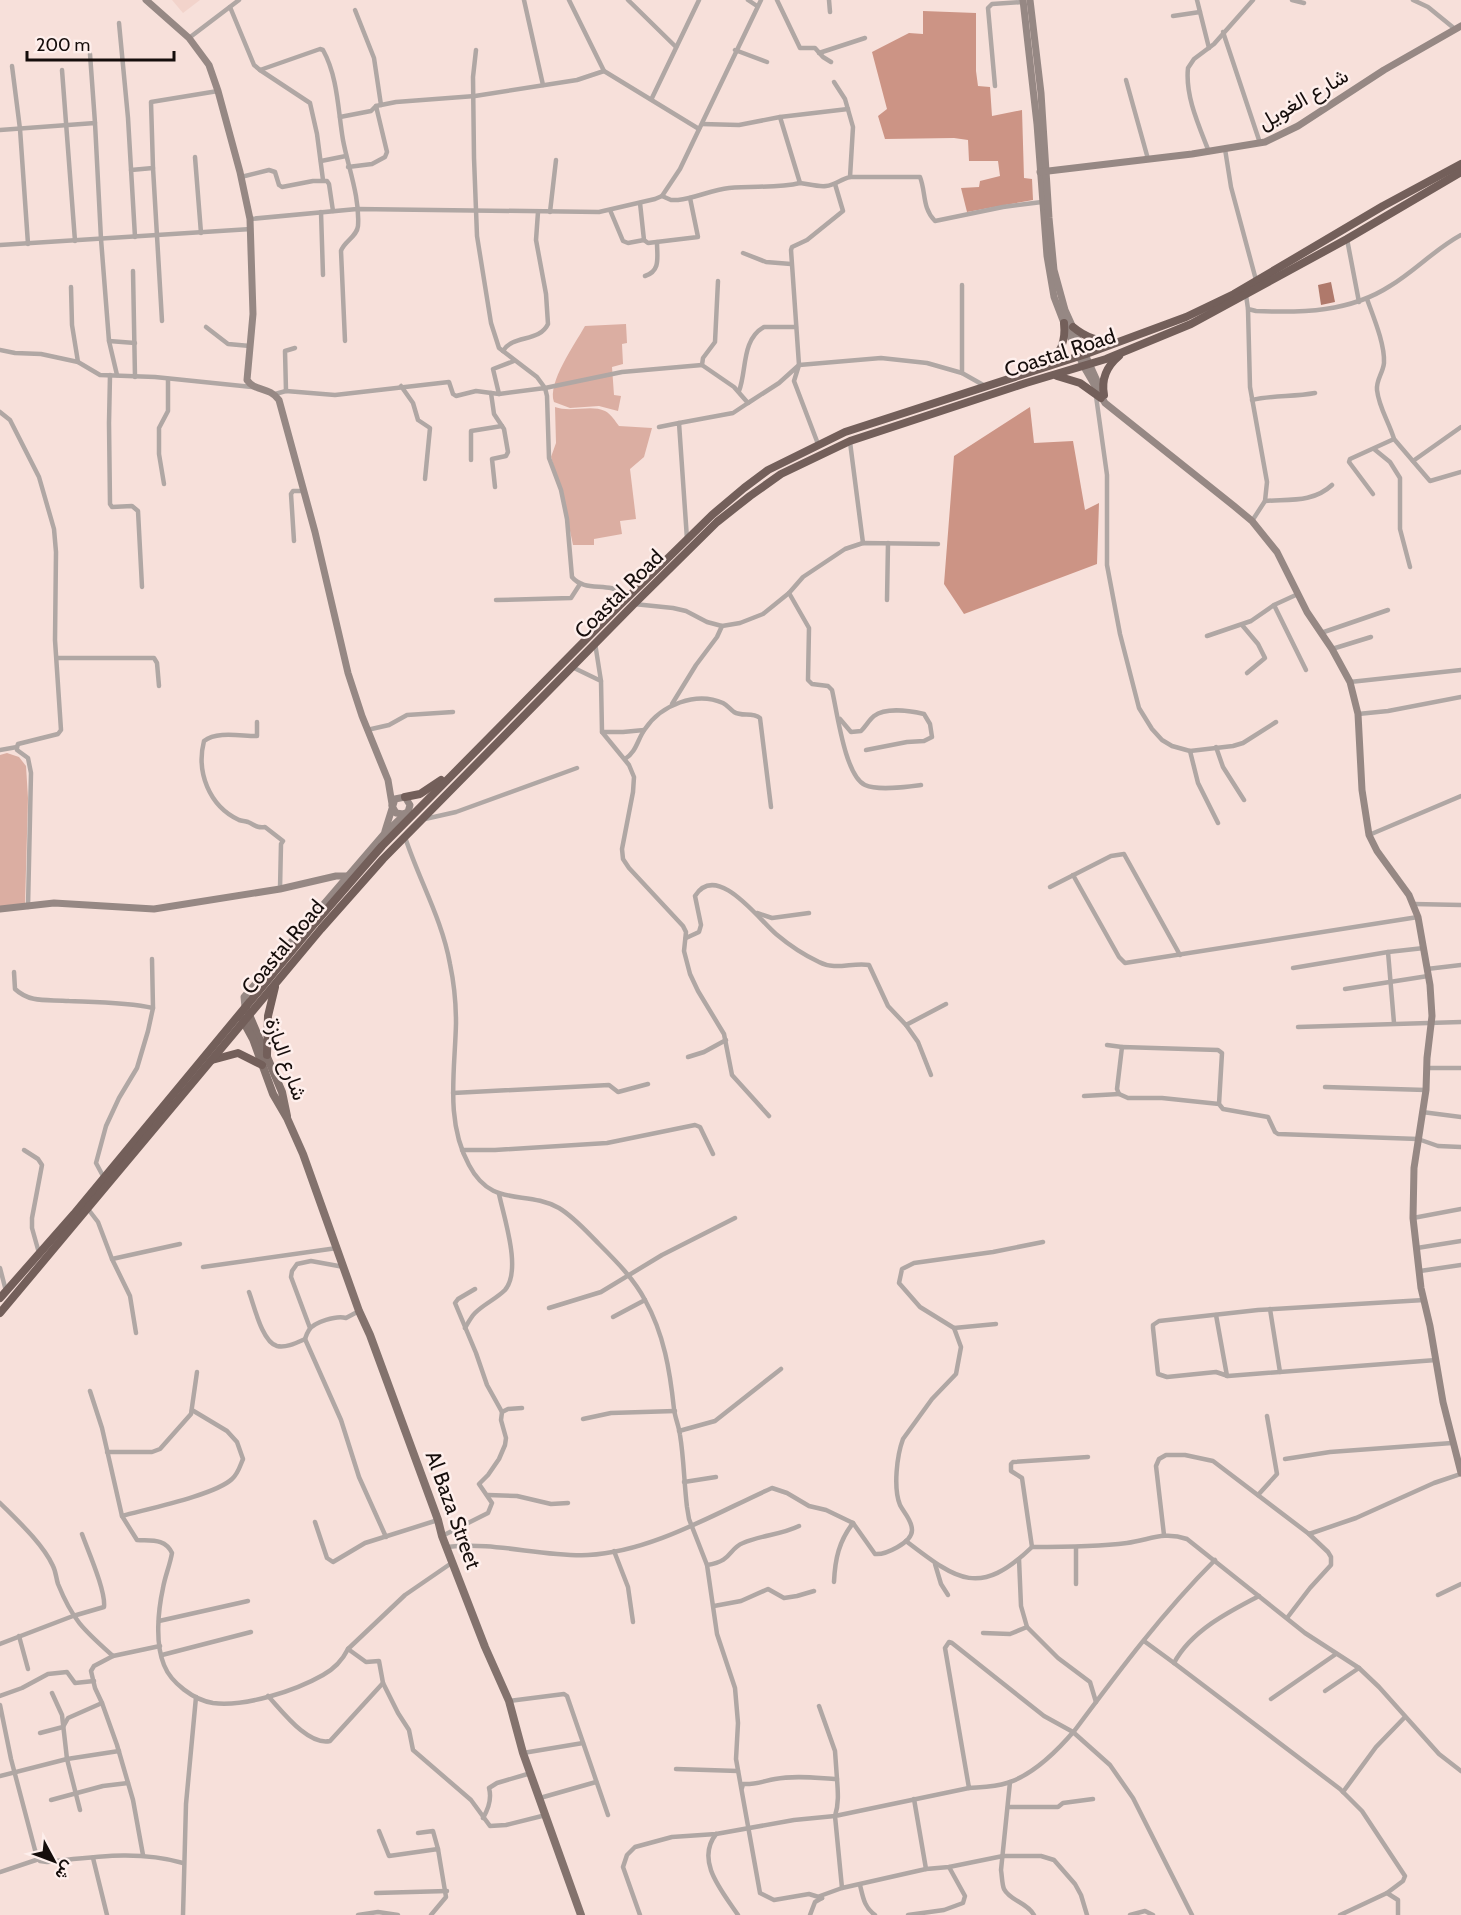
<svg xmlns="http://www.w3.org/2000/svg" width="1461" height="1915" font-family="Cabin,Vazirmatn,sans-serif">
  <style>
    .built { fill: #f2d3cb }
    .green { fill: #dbaea2 }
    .forest { fill: #cc9485 }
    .water { fill: #af796b }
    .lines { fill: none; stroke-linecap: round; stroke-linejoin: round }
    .street { stroke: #b0a7a4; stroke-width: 4.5 }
    .secondary { stroke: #968884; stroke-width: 7 }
    .primary { stroke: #83726d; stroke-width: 8 }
    .highway { stroke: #735f5a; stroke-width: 8 }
    .labels { text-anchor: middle; stroke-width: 5; stroke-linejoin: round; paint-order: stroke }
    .street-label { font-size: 21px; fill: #150d0b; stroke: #feefec }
  </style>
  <rect width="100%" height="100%" fill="#f7e0da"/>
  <polygon class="built" points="172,0 200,0 183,13"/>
  <g class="green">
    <path d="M626 324 627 343 622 344 623 364 612 367 614 395 621 396 618 411 599 406 570 408 554 402C547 383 575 344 585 326Z"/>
    <path d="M555 407C571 413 591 404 605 411 611 414 615 421 619 426L652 428 644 457 630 469 636 519 620 521 622 534 594 539V545H573L562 493 551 457 556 443Z"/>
    <polygon points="7,753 19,757 26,766 28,798 25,905 0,907 0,755"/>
  </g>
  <g class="forest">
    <polygon points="923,11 976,13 976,71 978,86 990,87 992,116 1022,110 1024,178 1032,179 1033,200 967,212 961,188 979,187 980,181 1000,176 998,161 969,161 968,140 954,138 885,139 878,116 887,109 872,52 909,33 923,34"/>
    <polygon points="1030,407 1034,443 1073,441 1085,510 1099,503 1097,564 964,614 944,584 954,456"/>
  </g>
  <polygon class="water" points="1331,282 1335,302 1321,305 1318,285"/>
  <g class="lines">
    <g class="street">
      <polyline points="524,0 543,85"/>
      <polyline points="628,0 676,47"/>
      <polyline points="748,0 757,6"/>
      <polyline points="777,0 800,48 815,48 823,57 831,62"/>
      <polyline points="829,0 830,12"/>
      <polyline points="1197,0 1209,48"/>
      <polyline points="1292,0 1304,3"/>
      <polyline points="1413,0 1428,7 1455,29"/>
      <path d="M230 7 254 65 260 70 320 49 323 50C338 77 338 111 343 140 348 167 360 197 358 226 357 237 344 241 341 251L345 341"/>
      <polyline points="355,10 374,58 381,105"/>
      <polyline points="1173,16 1200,12"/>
      <polyline points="119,23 128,118 135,237"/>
      <polyline points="1223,32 1260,143"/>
      <polyline points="189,38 239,0"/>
      <polyline points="476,50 473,77 474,158 477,236 491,323 499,348 537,377 545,388 622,372 702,365"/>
      <polyline points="735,50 767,62"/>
      <polyline points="819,53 865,38"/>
      <polyline points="90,54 95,123"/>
      <polyline points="12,66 20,129 28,244"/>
      <polyline points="62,70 75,241"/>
      <polyline points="260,70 310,103 317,134 323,180"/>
      <polyline points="604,71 699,129"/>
      <polyline points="1126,80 1148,159"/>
      <polyline points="995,86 988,8 992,4 1023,2"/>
      <polyline points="652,98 699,0"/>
      <polyline points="340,117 371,111 376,106 396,102 475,96 577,80 604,71 569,0"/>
      <polyline points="780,117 848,109"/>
      <polyline points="0,130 95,123 101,239 109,341 117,375"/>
      <polyline points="1225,149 1231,187 1256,280"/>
      <path d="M1209 152C1199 126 1185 96 1188 68L1194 59 1214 44 1253 0"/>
      <polyline points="195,157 201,233"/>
      <polyline points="321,161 346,156"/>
      <polyline points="348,167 372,164 385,157 387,152 376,106"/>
      <polyline points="153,168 162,321"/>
      <polyline points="131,170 153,168 151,102 218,91"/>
      <polyline points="241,177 269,170 275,172 279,185 282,187 313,181 327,181 329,184 333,211"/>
      <path d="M850 177H920C926 192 922 208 935 221L1003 207 1042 202"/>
      <path d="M800 183C808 184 818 187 826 186 835 185 841 179 850 177L853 127 845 99 834 82"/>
      <polyline points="835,184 843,211 807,240 792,247 791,250 799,365 881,358 927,363 962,373"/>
      <path d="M662 196 671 200H678C696 198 711 190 729 188 753 185 776 189 800 183L780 117 739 125 702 124"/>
      <polyline points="640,203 644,240 648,243 698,237 690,198"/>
      <polyline points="610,210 623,241 628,243 644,240"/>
      <polyline points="321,212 323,275"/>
      <polyline points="550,212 556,160"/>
      <polyline points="250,219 357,209 599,212 655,199 662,196 680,169 761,0"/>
      <polyline points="1347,239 1359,302"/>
      <polyline points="0,245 251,229"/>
      <polyline points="743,253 766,262 791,264"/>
      <polyline points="133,271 135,377"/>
      <path d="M645 276C661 271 657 257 657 242"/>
      <polyline points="962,285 962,373 985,386"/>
      <polyline points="71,287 72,325 78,362"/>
      <path d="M1246 295 1248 309 1256 311C1302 313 1350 312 1390 286 1415 271 1435 249 1461 235"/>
      <path d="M1367 299C1373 316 1385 344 1384 363 1383 373 1376 380 1377 390 1379 408 1389 422 1394 439L1350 459 1349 462 1373 494"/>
      <polyline points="1248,309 1250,387 1267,482 1265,501 1252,521"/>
      <polyline points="206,327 228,344 250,346"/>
      <polyline points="109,341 135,343"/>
      <polyline points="0,350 15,353 41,354 78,362 100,375 155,377 252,387"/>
      <path d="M503 351C513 334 539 343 548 324L546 294 536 240 538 212"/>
      <polyline points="110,375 109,423 110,504 112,507 132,506 138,511 142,587"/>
      <polyline points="401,386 413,403 418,420 430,428 425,479"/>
      <polyline points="286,391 285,351 295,348"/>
      <path d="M739 391C747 371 741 340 764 327H796"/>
      <polyline points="491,393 494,414 504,429 508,452 506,456 492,459 495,487"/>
      <path d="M275 394 286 391 335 395 449 382 453 394 456 396 476 391 499 394 545 388 547 396 549 458 561 490 567 519 572 577C585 593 609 581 623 594L620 602"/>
      <polyline points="499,394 493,369 514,361"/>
      <polyline points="1096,396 1107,475 1107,565 1120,634 1139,708 1152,729 1162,740 1172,746 1190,751 1233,746 1243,743 1276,722"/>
      <path d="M1252 400C1273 395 1293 397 1315 393"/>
      <polyline points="748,403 779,383 799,365 794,381 818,444"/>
      <polyline points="0,412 10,420 39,477 54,529 56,552 55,640 61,730 58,734 18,744 17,747 17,750 28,758 31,773 28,907"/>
      <polyline points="679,423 733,413 748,403 734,387 702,365 703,358 715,342 718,281"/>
      <polyline points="659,427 679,423 687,539"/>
      <polyline points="1394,439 1430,481 1461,472"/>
      <polyline points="850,442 863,543"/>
      <polyline points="1374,449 1390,462 1400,478 1400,529 1410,567"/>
      <polyline points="471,460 471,431 502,426"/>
      <polyline points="1413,461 1461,427"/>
      <polyline points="164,484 159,454 159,428 168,411 168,379"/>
      <path d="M1265 501C1288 499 1313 503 1332 485"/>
      <polyline points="294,541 291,494 293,491 304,491"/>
      <path d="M789 593 809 628 808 680 812 684 828 686 832 690C837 711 845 776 865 785 878 791 906 787 921 785"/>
      <polyline points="496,600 571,598 580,584"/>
      <polyline points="887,600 888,543"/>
      <polyline points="634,604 673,608 686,611 707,622 722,626 740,623 763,614 789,593 803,577 845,549 863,543 938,544"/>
      <polyline points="1274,605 1306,670"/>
      <polyline points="1242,625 1258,644 1265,658 1247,673"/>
      <polyline points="1321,633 1388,610"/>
      <polyline points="1207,636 1251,621 1274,605 1298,594"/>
      <polyline points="595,643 601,681"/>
      <polyline points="1332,649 1371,637"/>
      <polyline points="57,658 154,658 157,663 159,686"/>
      <polyline points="572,667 601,681 602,732 629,765 634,777 633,792 622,849 623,859 629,868 683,926 686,932 684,951 690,974 698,991 724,1034 732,1075 769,1116"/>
      <polyline points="1350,682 1461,670"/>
      <polyline points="672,704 696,665 717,637 722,626"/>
      <polyline points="1358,714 1388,711 1461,697"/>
      <path d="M840 719 851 732 861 731C866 726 869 720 874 716 886 707 911 711 924 714L930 724 932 737 924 741 907 742 866 750"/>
      <path d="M257 722V736C240 736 217 731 204 741 196 772 209 806 239 820 242 821 245 821 248 822 255 825 256 828 265 827L283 841 281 844 280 889"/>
      <polyline points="367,730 389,725 407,715 453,712"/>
      <polyline points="602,732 623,732 644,730"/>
      <polyline points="1216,747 1223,767 1244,800"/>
      <polyline points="0,750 17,747"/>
      <polyline points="1190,751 1198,783 1218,823"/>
      <path d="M625 759C637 751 637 740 645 729 661 705 696 691 723 703 727 705 730 709 734 712 742 717 752 712 760 718L771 807"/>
      <polyline points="425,819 456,812 577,768"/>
      <polyline points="1369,835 1461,796"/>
      <path d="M405 837C419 880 442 919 450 964 454 983 456 1004 456 1023 455 1071 445 1121 469 1165 492 1209 525 1189 559 1208 574 1217 587 1232 599 1244 616 1261 634 1279 645 1300 664 1334 670 1371 674 1409 675 1418 679 1426 680 1435 684 1459 684 1483 687 1507L689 1519 707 1565 717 1634 735 1688 738 1723 736 1759 760 1893 774 1900 809 1894 822 1898"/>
      <polyline points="1073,875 1119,957 1125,963 1418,917"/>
      <polyline points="1050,887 1111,856 1124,854 1180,955"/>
      <polyline points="1414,904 1461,905"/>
      <polyline points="757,913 772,918 809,913"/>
      <path d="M686 938 699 932 701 925 695 896C717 861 760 921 776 934 789 945 804 955 819 962 836 971 852 962 869 965L888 1006 906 1025 946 1004"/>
      <polyline points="1388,952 1394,1023"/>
      <polyline points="1293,968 1388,952 1424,948"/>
      <polyline points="1427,969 1461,965"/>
      <path d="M14 972 15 989C31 1004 49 999 69 1001 95 1002 128 1002 153 1008"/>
      <polyline points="1345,989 1428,976"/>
      <polyline points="906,1025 918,1042 931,1075"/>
      <polyline points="1298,1027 1461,1022"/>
      <polyline points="1107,1045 1122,1047"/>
      <polyline points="688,1057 704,1052 726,1040"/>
      <polyline points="1426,1068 1461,1068"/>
      <polyline points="1325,1087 1426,1090"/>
      <polyline points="453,1093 609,1085 618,1092 648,1084"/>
      <polyline points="1084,1096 1119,1094"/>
      <polyline points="1219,1104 1222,1053 1218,1050 1122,1047 1117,1089 1119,1094 1128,1098 1162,1098 1219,1104 1223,1109 1268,1117 1275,1132 1278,1134 1418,1139 1438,1146 1461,1147"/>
      <polyline points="1422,1112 1461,1117"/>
      <polyline points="24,1150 38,1159 42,1165 32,1218 32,1228 39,1253"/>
      <polyline points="462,1150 495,1150 607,1143 695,1125 700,1127 713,1154"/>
      <polyline points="103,1176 96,1163 106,1126 119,1098 137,1068 148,1031 153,1008 152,959"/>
      <polyline points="88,1209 98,1222 112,1259 130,1296 136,1333"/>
      <polyline points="1413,1218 1461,1209"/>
      <polyline points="1417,1248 1461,1241"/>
      <polyline points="112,1259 180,1244"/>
      <polyline points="203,1267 337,1248"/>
      <polyline points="0,1268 6,1291"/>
      <polyline points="1420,1271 1461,1265"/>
      <path d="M249 1292C254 1305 262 1342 277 1346 286 1348 296 1343 305 1339 306 1336 307 1333 309 1330 314 1322 337 1315 346 1318L359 1311"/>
      <polyline points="1424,1300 1258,1310 1159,1321 1153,1325 1153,1328 1158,1374 1167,1377 1216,1372 1228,1376 1436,1360"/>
      <polyline points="549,1308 601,1292 662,1255 735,1218"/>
      <polyline points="1270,1309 1280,1372"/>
      <polyline points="1216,1315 1227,1376"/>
      <polyline points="613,1317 645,1300"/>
      <polyline points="310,1328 291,1277 292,1271 297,1264 311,1261 344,1267"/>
      <path d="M465 1328C468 1323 471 1317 475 1313 484 1304 496 1299 505 1290 522 1270 504 1218 499 1194"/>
      <polyline points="954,1328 996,1324"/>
      <polyline points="305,1339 341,1420 359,1477 386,1537"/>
      <path d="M90 1391 102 1428 122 1516 137 1540C151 1541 165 1538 172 1553 170 1565 165 1576 163 1588 158 1611 155 1643 164 1665 171 1683 194 1700 213 1703 245 1707 295 1691 323 1675 334 1669 342 1661 348 1649L405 1595 453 1562"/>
      <polyline points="502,1412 508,1409 522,1408"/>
      <polyline points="583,1419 611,1413 675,1411"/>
      <polyline points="679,1431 715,1421 781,1369"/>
      <polyline points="107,1452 152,1452 160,1449 191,1414 197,1372"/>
      <polyline points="1285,1459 1330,1452 1452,1443"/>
      <polyline points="684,1482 716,1477"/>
      <polyline points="488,1495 517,1496 551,1504 568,1503"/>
      <polyline points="1258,1495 1277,1474 1267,1416"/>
      <path d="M0 1503C17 1520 43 1544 53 1566 56 1572 56 1578 58 1584 73 1621 84 1630 113 1656L160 1646"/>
      <path d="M122 1516C147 1509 215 1495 232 1479 238 1474 240 1466 243 1459L237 1442 227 1431 192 1410"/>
      <polyline points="315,1522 327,1558 333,1562 365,1543 438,1520"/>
      <polyline points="1164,1535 1156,1466 1159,1459 1166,1455 1185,1455 1213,1461 1309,1534 1356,1518 1434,1483 1461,1474"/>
      <polyline points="442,1536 488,1513 492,1503 479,1484 488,1475 499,1459 505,1445 506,1438 501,1420 502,1412 487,1385 476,1353 455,1303 458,1299 475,1289"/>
      <path d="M906 1541C957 1580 979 1598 1032 1547 1064 1547 1095 1547 1127 1543 1150 1540 1163 1531 1187 1539L1305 1633 1359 1668 1379 1687 1439 1754 1461 1771"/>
      <path d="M447 1547C494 1541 541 1557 588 1555 651 1552 716 1513 772 1488L787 1493 809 1506 826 1510 853 1523 875 1554C885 1555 912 1543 912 1530 912 1520 904 1513 900 1505 893 1488 897 1455 903 1439L932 1399 956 1374 961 1347 954 1328 920 1307 899 1283 902 1269 914 1263 993 1252 1043 1242"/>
      <polyline points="1032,1547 1022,1478 1011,1471 1011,1464 1013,1462 1088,1457"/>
      <polyline points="614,1551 628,1587 633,1622"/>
      <polyline points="935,1564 941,1584 948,1595"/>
      <path d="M707 1565C733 1561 728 1549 743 1543 761 1535 781 1535 799 1526"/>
      <path d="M834 1582C835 1559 839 1541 853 1523"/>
      <polyline points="1076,1584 1076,1548"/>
      <polyline points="1438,1595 1461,1584"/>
      <path d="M1259 1596C1228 1612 1191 1631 1174 1663L1340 1789 1362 1811 1405 1876 1403 1881 1387 1893"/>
      <polyline points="714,1606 741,1601 768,1589 784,1598 797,1596 814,1591"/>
      <polyline points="1287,1618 1310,1588 1331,1565 1331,1557 1328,1552 1309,1534"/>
      <polyline points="159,1621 248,1601"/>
      <polyline points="1027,1627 1058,1658 1090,1682 1096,1702"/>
      <polyline points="983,1633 1010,1634 1027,1627 1021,1606 1019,1559"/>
      <polyline points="19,1636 28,1669"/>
      <polyline points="1144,1641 1174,1663"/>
      <path d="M0 1644 73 1616 104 1607C106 1591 88 1551 82 1534"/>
      <polyline points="348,1649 366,1662 379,1661 383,1683 398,1713 409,1730 413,1750 471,1800 490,1826 506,1825 546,1815"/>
      <polyline points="162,1655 251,1632"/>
      <polyline points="1325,1691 1359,1668"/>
      <polyline points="52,1693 62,1715 67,1759 80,1810"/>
      <polyline points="0,1696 22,1688 48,1674 67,1672 75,1683 94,1681"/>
      <path d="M268 1696C282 1711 308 1746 330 1741L383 1683"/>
      <polyline points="1271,1699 1336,1654"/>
      <polyline points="509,1701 564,1694 567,1696 608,1815"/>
      <polyline points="102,1703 117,1745 133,1800 143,1855"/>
      <path d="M0 1705 11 1759 35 1850 40 1861 47 1862C95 1857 137 1850 183 1863"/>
      <polyline points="819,1706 835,1751 837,1779"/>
      <polyline points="40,1733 63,1727 68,1718 102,1703 95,1688 91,1671 94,1666 113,1656"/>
      <polyline points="523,1753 583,1743"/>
      <polyline points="676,1769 738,1771"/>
      <polyline points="0,1776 67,1759 119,1751"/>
      <path d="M1010 1782 1001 1870C1002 1876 1002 1884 1004 1889 1010 1901 1027 1902 1034 1915"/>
      <polyline points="1343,1792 1376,1747 1405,1717"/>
      <polyline points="540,1798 596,1782"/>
      <polyline points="914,1799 926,1869"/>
      <polyline points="51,1800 103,1786 128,1783"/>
      <polyline points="1008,1807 1058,1807 1063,1803 1093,1799"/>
      <path d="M483 1818C489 1808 492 1799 489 1788L497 1783 531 1773"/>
      <polyline points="379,1831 389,1856 438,1849 446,1897 431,1915"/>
      <polyline points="418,1833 433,1831 438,1849"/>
      <path d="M716 1834C695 1861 722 1891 738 1915"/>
      <polyline points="93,1858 107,1915"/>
      <polyline points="0,1872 39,1859"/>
      <path d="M860 1885C863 1897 864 1907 875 1915"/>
      <polyline points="842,1888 835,1816 969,1788"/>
      <polyline points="376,1893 447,1891"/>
      <polyline points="183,1915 186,1804 196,1697"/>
      <polyline points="358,1915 378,1912 398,1915"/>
      <path d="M640 1915 623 1867 627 1855 635 1847 672 1837 716 1834 794 1820 835 1816C839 1804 838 1792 837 1779 817 1778 795 1775 775 1779 764 1781 754 1785 743 1784L742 1788"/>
      <polyline points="810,1915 815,1902 822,1898 820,1896 842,1888 926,1869 949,1867 1003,1856 1041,1856 1054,1860 1075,1884 1081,1895 1087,1915"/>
      <polyline points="908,1915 944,1910 963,1903 965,1896 949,1867"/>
      <polyline points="1130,1915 1145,1911 1153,1915"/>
      <path d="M1192 1915 1133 1798 1110 1765 1073 1732 1044 1716 952 1643 949 1642 945 1648 969 1788C982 1787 995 1787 1007 1783 1033 1775 1058 1750 1075 1730 1119 1671 1163 1612 1215 1560"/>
      <polyline points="1340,1915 1387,1893 1398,1900 1398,1915"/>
    </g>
    <g class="secondary">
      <path d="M146 0 189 38 209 65 218 91 240 172 250 219 253 314 247 380C255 392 269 386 279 400L315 532 348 673 362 716 388 780 392 804"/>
      <polyline points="1023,0 1037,124 1047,256 1054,297 1064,323 1084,367 1105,403 1234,506 1252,521 1277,552 1307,612 1332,649 1350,682 1358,714 1362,790 1369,835 1377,851 1409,895 1418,917 1430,985 1432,1016 1427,1058 1426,1090 1414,1168 1413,1218 1421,1288 1430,1326 1443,1402 1461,1473"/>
      <polyline points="1030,0 1041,93 1049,218 1054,270 1065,310 1102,392"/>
      <polyline points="1040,172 1192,154 1265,142 1298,126 1384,70 1461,26"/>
      <polyline points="385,831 395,799 405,797 410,805 408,812 403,814 396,813 392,806"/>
      <polyline points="0,909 54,903 154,909 280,889 336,876 346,876"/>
      <polyline points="245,1007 244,997 261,977 384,834 405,814"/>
    </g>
    <g class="primary">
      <polyline points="247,1010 282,1092 287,1116"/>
      <polyline points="241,1017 253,1039 273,1094 287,1118 303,1154 359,1311 370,1335 438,1520 442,1536 485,1647 509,1701 523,1753 581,1915"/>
    </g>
    <g class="highway">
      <path d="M1073 327C1085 337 1099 342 1115 342"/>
      <path d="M1047 365C1061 354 1066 341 1064 323"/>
      <polyline points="1057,376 1080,383 1101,398"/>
      <path d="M1104 395C1101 379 1107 366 1119 356"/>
      <polyline points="405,797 420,794 441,780"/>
      <polyline points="267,1055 268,1016 275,987"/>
      <polyline points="212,1060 238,1053 262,1065"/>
      <polyline points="0,1298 74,1214 315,923 382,846 619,606 712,515 744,488 768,470 845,432 1086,354 1186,317 1234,294 1383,206 1461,164"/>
      <polyline points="0,1313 321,929 383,859 634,604 717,522 750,496 781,474 850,441 1026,383 1106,359 1191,324 1347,239 1461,172"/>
    </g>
  </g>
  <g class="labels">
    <g class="street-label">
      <text transform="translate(1303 99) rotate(-30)" y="7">شارع الغويل</text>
      <text transform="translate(1060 353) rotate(-18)" y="7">Coastal Road</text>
      <text transform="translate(619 594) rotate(-45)" y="7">Coastal Road</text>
      <text transform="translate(283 947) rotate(-50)" y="7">Coastal Road</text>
      <text transform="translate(286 1059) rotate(70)" y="7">شارع البازة</text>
      <text transform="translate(453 1510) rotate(70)" y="7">Al Baza Street</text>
    </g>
  </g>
  <g transform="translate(54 1861) rotate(131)" stroke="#feefec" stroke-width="4.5" paint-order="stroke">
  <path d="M0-4.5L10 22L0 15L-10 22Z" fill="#150d0b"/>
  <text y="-9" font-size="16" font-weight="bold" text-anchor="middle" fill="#150d0b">ش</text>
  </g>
  <path d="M27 51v9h147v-9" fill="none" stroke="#150d0b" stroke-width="3"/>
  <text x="36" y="51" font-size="18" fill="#150d0b" stroke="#feefec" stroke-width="4.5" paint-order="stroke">200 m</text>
</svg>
